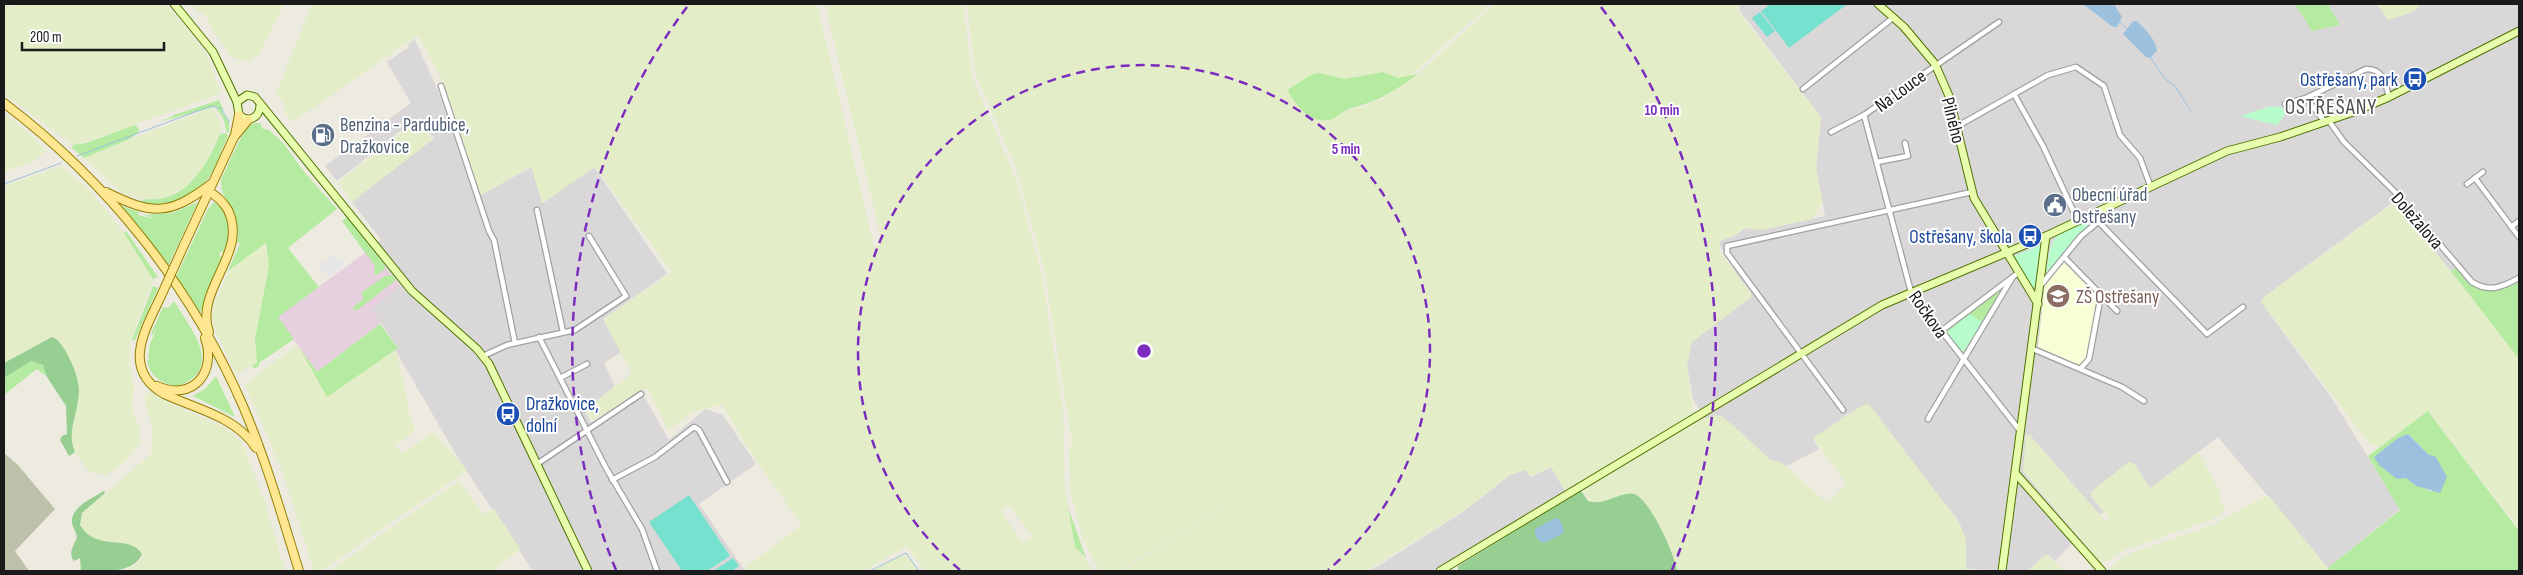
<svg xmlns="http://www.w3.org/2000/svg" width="2523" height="575" font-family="'Sofia Sans Condensed',sans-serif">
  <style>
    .residential { fill: #d9d7d7 }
    .industrial { fill: #e7d0de }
    .education { fill: #f6ffd6 }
    .construction { fill: #bdc1aa }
    .farmland { fill: #e3eec8; fill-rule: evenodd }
    .grass { fill: #b5eba1; fill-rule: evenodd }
    .forest { fill: #96cf91 }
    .park { fill: #b7fccb }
    .pitch { fill: #77e1cf }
    .parking { fill: #e6e6e6 }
    .water { fill: #9cc1de }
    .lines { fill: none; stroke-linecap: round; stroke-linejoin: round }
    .stream { stroke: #9cc1de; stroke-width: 1 }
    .street-casing { stroke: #a1a1a1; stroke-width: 7 }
    .secondary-casing { stroke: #4e7300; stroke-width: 9 }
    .primary-casing { stroke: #917f00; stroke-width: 10 }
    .street { stroke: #fff; stroke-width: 4.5 }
    .secondary { stroke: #e8fcad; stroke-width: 7 }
    .primary { stroke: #ffe792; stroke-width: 8 }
    .primary-bridge-casing { stroke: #917f00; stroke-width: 10; stroke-linecap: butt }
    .primary-bridge { stroke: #ffe792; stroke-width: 8 }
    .ring { fill: none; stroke: #7b2cbf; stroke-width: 2.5; stroke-dasharray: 9 6 }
    .labels { text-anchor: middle; stroke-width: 4; stroke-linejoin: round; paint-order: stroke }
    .transit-label { font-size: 19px; fill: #164399; stroke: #fff; text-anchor: end }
    .street-label { font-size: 19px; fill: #1a1a1a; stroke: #fff }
    .service-label { font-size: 19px; fill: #4e5e75; stroke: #fff; text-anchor: start }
    .education-label { font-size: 19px; fill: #785e54; stroke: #fff; text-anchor: start }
    .quarter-label { font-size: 21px; letter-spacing: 1px; fill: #4d4d4d; stroke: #fff }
    .centre { fill: #7b2cbf; stroke: #fff; stroke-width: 2.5 }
    .ring-label { font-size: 15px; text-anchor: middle; font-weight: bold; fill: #7b2cbf; stroke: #fff; stroke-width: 4; stroke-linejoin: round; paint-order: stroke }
  </style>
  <rect width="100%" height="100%" fill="#edebdf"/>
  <g class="residential">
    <polygon points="1742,4 2295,4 2299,9 2340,25 2328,4 2377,4 2388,20 2413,12 2421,4 2519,4 2519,312 2463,289 2435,251 2392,203 2263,298 2261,302 2331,397 2400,509 2328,568 2218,437 2150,489 2135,465 2091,496 2104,512 2100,515 2029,435 2026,436 2023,471 2078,537 2055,561 2050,556 2044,556 2028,571 1966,569 1966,552 1960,524 1955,516 1946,505 1852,414 1849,413 1814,441 1819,449 1786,466 1780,462 1770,460 1721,416 1705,419 1693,399 1687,365 1692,341 1750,298 1751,293 1738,276 1719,244 1719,241 1736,235 1745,228 1761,230 1825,216 1816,169 1821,117 1740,11 1739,6"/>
    <polygon points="415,40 444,104 475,198 532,167 543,203 594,167 667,274 603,319 621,352 604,363 615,386 585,410 591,423 641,391 669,440 705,409 723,415 756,464 699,504 745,571 533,571 458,458 397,353 395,350 398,348 371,309 401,286 369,250 381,240 352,202 401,163 434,139 420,118 399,132 337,181 325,166 411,103 387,62 409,47 408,44"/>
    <polygon points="1551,467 1565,491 1433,571 1370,571 1463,512 1510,475 1525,470 1531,477"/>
  </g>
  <polygon class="industrial" points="369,250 401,286 371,309 381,323 317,372 277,317"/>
  <polygon class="education" points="2064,261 2099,297 2088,356 2079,365 2038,347 2045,283"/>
  <polygon class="construction" points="4,453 17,464 55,509 15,551 29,571 4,571"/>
  <g class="farmland">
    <polygon points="4,4 14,7 19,4 166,4 205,52 221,93 113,133 73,145 4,94"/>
    <polygon points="191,4 190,4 284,4 259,54 248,63 231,56 210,26 206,15 198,12"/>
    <path d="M312 4H817L874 247 882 242 825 4H963L972 76 1017 182 1042 276 1063 408 1064 481 1074 545 1094 571H925L907 546 863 571H748L745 568 802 525 757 462 722 404 693 412 668 430 648 388 592 420 585 409 632 374 603 319 672 272 595 167 542 203 531 166 480 196 444 83 418 35 293 122 285 113V105L276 93ZM1008 505 1033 536 1023 543 1001 512Z"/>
    <polygon points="967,4 1490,4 1410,76 1398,78 1383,72 1345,79 1326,74 1288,88 1287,90 1299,107 1318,120 1335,118 1345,111 1362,107 1383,98 1418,74 1495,4 1740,4 1736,9 1821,117 1816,169 1823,202 1812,219 1761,230 1745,228 1739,231 1736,235 1720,241 1720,252 1752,296 1692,342 1687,365 1694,414 1565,491 1551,467 1530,476 1525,470 1510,475 1463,511 1366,571 1122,571 1288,466 1119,571 1100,571 1083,539 1071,495 1069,450 1072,442 1044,269 1015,166 975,73"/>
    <polygon points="2377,4 2421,4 2413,12 2388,20"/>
    <polygon points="207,110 215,111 221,124 221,132 200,173 188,185 170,195 151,200 123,194 84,158"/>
    <polygon points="4,113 35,139 46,151 36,160 4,172"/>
    <polygon points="418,121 432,140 352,202 338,182"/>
    <polygon points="61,166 85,186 108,212 137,251 153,280 130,343 129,363 134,384 132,408 139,427 140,442 130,457 107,475 90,472 77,456 73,448 71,435 78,388 75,370 58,339 55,336 4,362 4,186"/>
    <polygon points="2394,203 2451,271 2519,359 2519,529 2429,411 2380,446 2371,445 2261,302 2263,298"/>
    <polygon points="264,243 269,266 255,340 257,363 236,374 214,328 212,315 215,302 229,271"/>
    <polygon points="297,345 327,397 395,350 404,382 409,413 415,431 395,445 402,454 433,432 467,470 321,571 314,571 283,473 245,384"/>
    <polygon points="151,392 171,404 226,428 242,442 265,503 285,571 129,571 144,557 138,548 118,542 96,540 83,530 79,521 82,514 151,454 153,430 145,401 146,394"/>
    <polygon points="1869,404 1960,524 1966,540 1966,569 1990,571 1677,571 1668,544 1642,500 1630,494 1607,502 1592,502 1582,493 1588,486 1700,420 1716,415 1725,419 1742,433 1770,460 1780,462 1786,466 1828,504 1846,483 1813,438 1863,405"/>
    <polygon points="2029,434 2105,521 2110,518 2091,496 2091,492 2127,463 2131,462 2135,465 2150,488 2198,452 2217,487 2225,511 2211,520 2124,550 2107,561 2101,563 2023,471 2026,436"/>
    <polygon points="459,481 484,515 494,509 520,549 492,571 329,571"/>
    <polygon points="2269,496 2330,571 2109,571 2111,567 2119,560 2134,552 2213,525 2263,497"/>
    <polygon points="2048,555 2063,571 2028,571 2044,556"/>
    <polygon points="899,556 908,556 918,571 873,571"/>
  </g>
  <g class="grass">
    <polygon points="2295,4 2328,4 2340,25 2312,31"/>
    <path d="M1383 72 1398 78 1418 74C1391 93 1381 100 1349 109 1343 111 1338 117 1332 119 1311 126 1297 106 1287 90L1311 75 1319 73 1345 79Z"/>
    <polygon points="219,100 223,109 222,113 229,120 229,132 227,133 223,118 216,108 218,106 163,121 164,119 168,119 174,115"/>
    <path d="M254 123H260L263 129 269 130 284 144 305 173 337 209 288 248 319 287 278 317 294 339 259 363V366L254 369 252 366 257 363 255 339 269 266 266 243 228 271 240 244 237 242C243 214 219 200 221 180 228 166 242 128 254 123Z"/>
    <polygon points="135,125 140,130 130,139 84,158 72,148 73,145 86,143"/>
    <path d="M226 133 228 136C221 150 218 164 209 177 196 196 162 211 140 202L144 199C185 204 207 166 220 134Z"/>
    <polygon points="198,202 168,266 121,206 139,212 138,215 155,219 144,215 172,213"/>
    <path d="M214 202C232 212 230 237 224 253L220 252 219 255 223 257 200 314 176 277 207 211Z"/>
    <polygon points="347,217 384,264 385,269 376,275 374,273 375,266 342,221"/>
    <polygon points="126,231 158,277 153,279 124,233"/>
    <path d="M2455 268C2478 293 2489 296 2519 282V359L2451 271Z"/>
    <polygon points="392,275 396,280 356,311 353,307 364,299 361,293 385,276"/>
    <polygon points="153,286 158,288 135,340 132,340"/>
    <polygon points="2004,286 1998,298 1990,307 1991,310 1962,354 1944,333 1945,331"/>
    <path d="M174 301C190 328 226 369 178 386 163 385 149 376 147 360H150L148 357 150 344 158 326 153 335 151 334 163 307 168 308Z"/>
    <polygon points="380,324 398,348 327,397 299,347 317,372"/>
    <polygon points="31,361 43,365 47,377 37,369 4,395 4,378"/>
    <polygon points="216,376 235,417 193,396 206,388"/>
    <path d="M2428 411 2519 531V571H2330L2328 568 2400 510 2368 456ZM2408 434 2428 454 2432 492C2404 480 2402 471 2387 446Z"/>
    <polygon points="1068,507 1086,558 1075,547"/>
  </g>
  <g class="forest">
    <path d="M52 337C58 338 61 345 65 350 72 363 78 375 79 390 79 412 66 431 75 452L69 456 60 440 62 436 67 434 66 406 47 377 43 365 31 361 4 378V363Z"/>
    <path d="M104 491 105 493 82 513 80 525C97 553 129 533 142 554 133 575 100 571 81 571L80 558 74 561C68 554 73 546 77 538 77 533 73 528 72 523 70 507 93 498 104 491Z"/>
    <path d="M1581 491 1588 501C1605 507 1621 490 1634 494 1650 499 1675 555 1677 571H1458V566Z"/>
  </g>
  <g class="park">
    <polygon points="2268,107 2281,107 2286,113 2277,125 2240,116"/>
    <path d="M2092 219 2095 223 2046 275C2051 237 2052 231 2092 219Z"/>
    <polygon points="2041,245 2036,287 2031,287 2014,256"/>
    <polygon points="1970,314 1982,322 1964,351 1961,351 1947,332"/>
  </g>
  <g class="pitch">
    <polygon points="1771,4 1845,4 1846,5 1789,48 1761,11"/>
    <polygon points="1760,12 1775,31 1767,37 1752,18"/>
    <polygon points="689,495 730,556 707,571 682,571 649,522"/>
    <polygon points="733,558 739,566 732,571 713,571"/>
  </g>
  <polygon class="parking" points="334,254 337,258 340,256 345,265 329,277 317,266"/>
  <g class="water">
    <polygon points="2083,4 2114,4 2122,17 2117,27 2113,27"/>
    <path d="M2133 21H2137C2145 29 2156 40 2157 51L2150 58 2146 57 2123 34Z"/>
    <polygon points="2408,434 2428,454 2436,457 2447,477 2440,493 2416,486 2406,478 2397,479 2379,465 2374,457 2398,438"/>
    <path d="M1555 518 1559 519 1564 529 1562 534 1544 543C1537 541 1534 535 1535 529Z"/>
  </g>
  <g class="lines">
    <g class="stream">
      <polyline points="2119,21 2127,29"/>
      <polyline points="2150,57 2165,79 2175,86 2191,111"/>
      <polyline points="77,156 211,106 221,108 229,122"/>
      <polyline points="4,184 61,163"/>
      <polyline points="870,571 906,553 919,571"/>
    </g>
    <g class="street-casing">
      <g id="street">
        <polyline points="441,86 489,231 494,240 515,343"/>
        <polyline points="1803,89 1894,17"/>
        <polyline points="2014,94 2043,146 2078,221"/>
        <path d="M2306 98 2366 69C2384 69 2385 83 2389 97"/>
        <polyline points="2285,104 2306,98 2325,122"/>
        <polyline points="1864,115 1911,292 2021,432"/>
        <path d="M2329 121 2344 142 2395 192 2472 282C2490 293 2502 287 2519 278"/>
        <polyline points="1956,127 2048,75 2076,67 2104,86 2120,135 2140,158 2150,185"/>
        <polyline points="1831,132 1864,115 1999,22"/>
        <polyline points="1877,162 1908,156 1905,143"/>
        <polyline points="2475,178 2519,237"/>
        <polyline points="2467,184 2483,172"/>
        <polyline points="537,210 563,332"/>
        <polyline points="2092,215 2207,334 2243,307"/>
        <polyline points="2511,227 2519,221"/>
        <polyline points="2064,257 2117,311"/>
        <polyline points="2041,285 2081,236 2098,222"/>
        <polyline points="1940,332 2018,273"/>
        <polyline points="539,337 606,468 642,529 657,571"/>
        <polyline points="2033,349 2122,387 2144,401"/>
        <polyline points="483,356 507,345 575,330 626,296 589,236"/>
        <polyline points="2081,368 2089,359 2101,295"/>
        <polyline points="560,378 587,364"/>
        <polyline points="1843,410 1727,253 1727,246 1972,192"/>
        <polyline points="1928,419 2012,278"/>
        <polyline points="537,464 641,394"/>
        <polyline points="612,480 655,457 694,427 699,430 727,482"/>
      </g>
    </g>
    <g class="secondary-casing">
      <g id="secondary">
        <path d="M174 4 213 52 237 102 239 115C249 123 259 118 260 106"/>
        <polyline points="1878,4 1904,27 1935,64 1949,96 1974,198 2038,304"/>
        <polyline points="237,102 247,95 255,97 412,291 477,349 489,364 588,571"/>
        <polyline points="2016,474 2102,571"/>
        <polyline points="1440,571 1882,305 2046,236 2227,151 2280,137 2356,111 2389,97 2519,31"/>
        <polyline points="2002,571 2046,236"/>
      </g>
    </g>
    <g class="primary-casing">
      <g id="primary">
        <path d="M4 103C108 182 191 286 243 406 266 460 282 516 299 571"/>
        <polyline points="235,135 239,115"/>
        <path d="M106 192C152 215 169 216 211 184"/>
        <path d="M209 192C218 196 223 202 228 210 249 254 194 289 209 332"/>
        <polyline points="184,245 234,137 248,120"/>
        <path d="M161 296C145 330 121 369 164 394 196 409 237 417 256 448"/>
        <path d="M157 386C193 402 217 372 205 338"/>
      </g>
    </g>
    <use href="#street" class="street"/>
    <use href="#secondary" class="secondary"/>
    <use href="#primary" class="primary"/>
    <g class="primary-bridge-casing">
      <polyline id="primary-bridge" points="161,296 184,245"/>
    </g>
    <use href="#primary-bridge" class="primary-bridge"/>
  </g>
  <g class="ring">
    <path d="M960 570A286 286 0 1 1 1328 570"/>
    <path d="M616 570A572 572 0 0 1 687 7M1601 7A572 572 0 0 1 1672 570"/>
  </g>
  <defs>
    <g id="bus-disc" transform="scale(1.25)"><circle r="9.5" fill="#1a4fb4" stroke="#fff"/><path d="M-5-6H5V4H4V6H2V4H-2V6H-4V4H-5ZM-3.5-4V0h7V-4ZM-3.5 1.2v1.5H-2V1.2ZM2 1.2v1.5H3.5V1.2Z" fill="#fff"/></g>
    <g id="fuel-disc" transform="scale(1.25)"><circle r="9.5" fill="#5c6f8a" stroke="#fff"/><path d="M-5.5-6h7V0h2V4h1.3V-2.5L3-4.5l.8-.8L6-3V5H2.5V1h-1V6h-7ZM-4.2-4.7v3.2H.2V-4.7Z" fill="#fff"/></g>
    <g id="civic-disc" transform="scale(1.25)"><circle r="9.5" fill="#5c6f8a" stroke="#fff"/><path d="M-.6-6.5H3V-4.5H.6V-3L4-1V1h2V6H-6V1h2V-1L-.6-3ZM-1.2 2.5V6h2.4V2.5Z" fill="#fff"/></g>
    <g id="school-disc" transform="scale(1.25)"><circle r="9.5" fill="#8d6e63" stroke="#fff"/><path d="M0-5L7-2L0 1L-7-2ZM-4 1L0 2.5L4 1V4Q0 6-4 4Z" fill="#fff"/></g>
  </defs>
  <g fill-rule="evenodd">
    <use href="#bus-disc" x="2415" y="79"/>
    <use href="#fuel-disc" x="323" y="135"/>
    <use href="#civic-disc" x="2055" y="205"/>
    <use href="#bus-disc" x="2030" y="236"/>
    <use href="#school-disc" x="2058" y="296"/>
    <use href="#bus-disc" x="508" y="414"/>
  </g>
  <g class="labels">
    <g class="transit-label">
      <text x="2398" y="86">Ostřešany, park</text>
      <text x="2012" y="243">Ostřešany, škola</text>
      <text x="526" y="410" text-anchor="start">Dražkovice,<tspan x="526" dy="22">dolní</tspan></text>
    </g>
    <g class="street-label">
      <text transform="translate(1900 90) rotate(-36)" y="7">Na Louce</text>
      <text transform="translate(1954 120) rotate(76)" y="7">Pilného</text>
      <text transform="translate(2418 220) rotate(49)" y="7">Doležalova</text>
      <text transform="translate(1929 314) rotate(55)" y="7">Ročkova</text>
    </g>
    <g class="service-label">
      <text x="340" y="131">Benzina - Pardubice,<tspan x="340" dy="22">Dražkovice</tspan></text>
      <text x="2072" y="201">Obecní úřad<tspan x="2072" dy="22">Ostřešany</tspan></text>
    </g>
    <g class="education-label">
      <text x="2076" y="303">ZŠ Ostřešany</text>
    </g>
    <g class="quarter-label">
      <text x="2331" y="114">OSTŘEŠANY</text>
    </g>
  </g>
  <circle cx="1144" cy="351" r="8" class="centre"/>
  <g class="ring-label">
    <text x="1662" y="115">10 min</text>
    <text x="1346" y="154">5 min</text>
  </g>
  <rect width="2523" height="575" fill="none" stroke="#1a1a1a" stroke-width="10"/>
  <path d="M22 42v8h142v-8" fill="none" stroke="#1a1a1a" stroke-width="2.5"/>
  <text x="30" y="42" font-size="15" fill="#1a1a1a" stroke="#ffffff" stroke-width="4" paint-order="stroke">200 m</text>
</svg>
